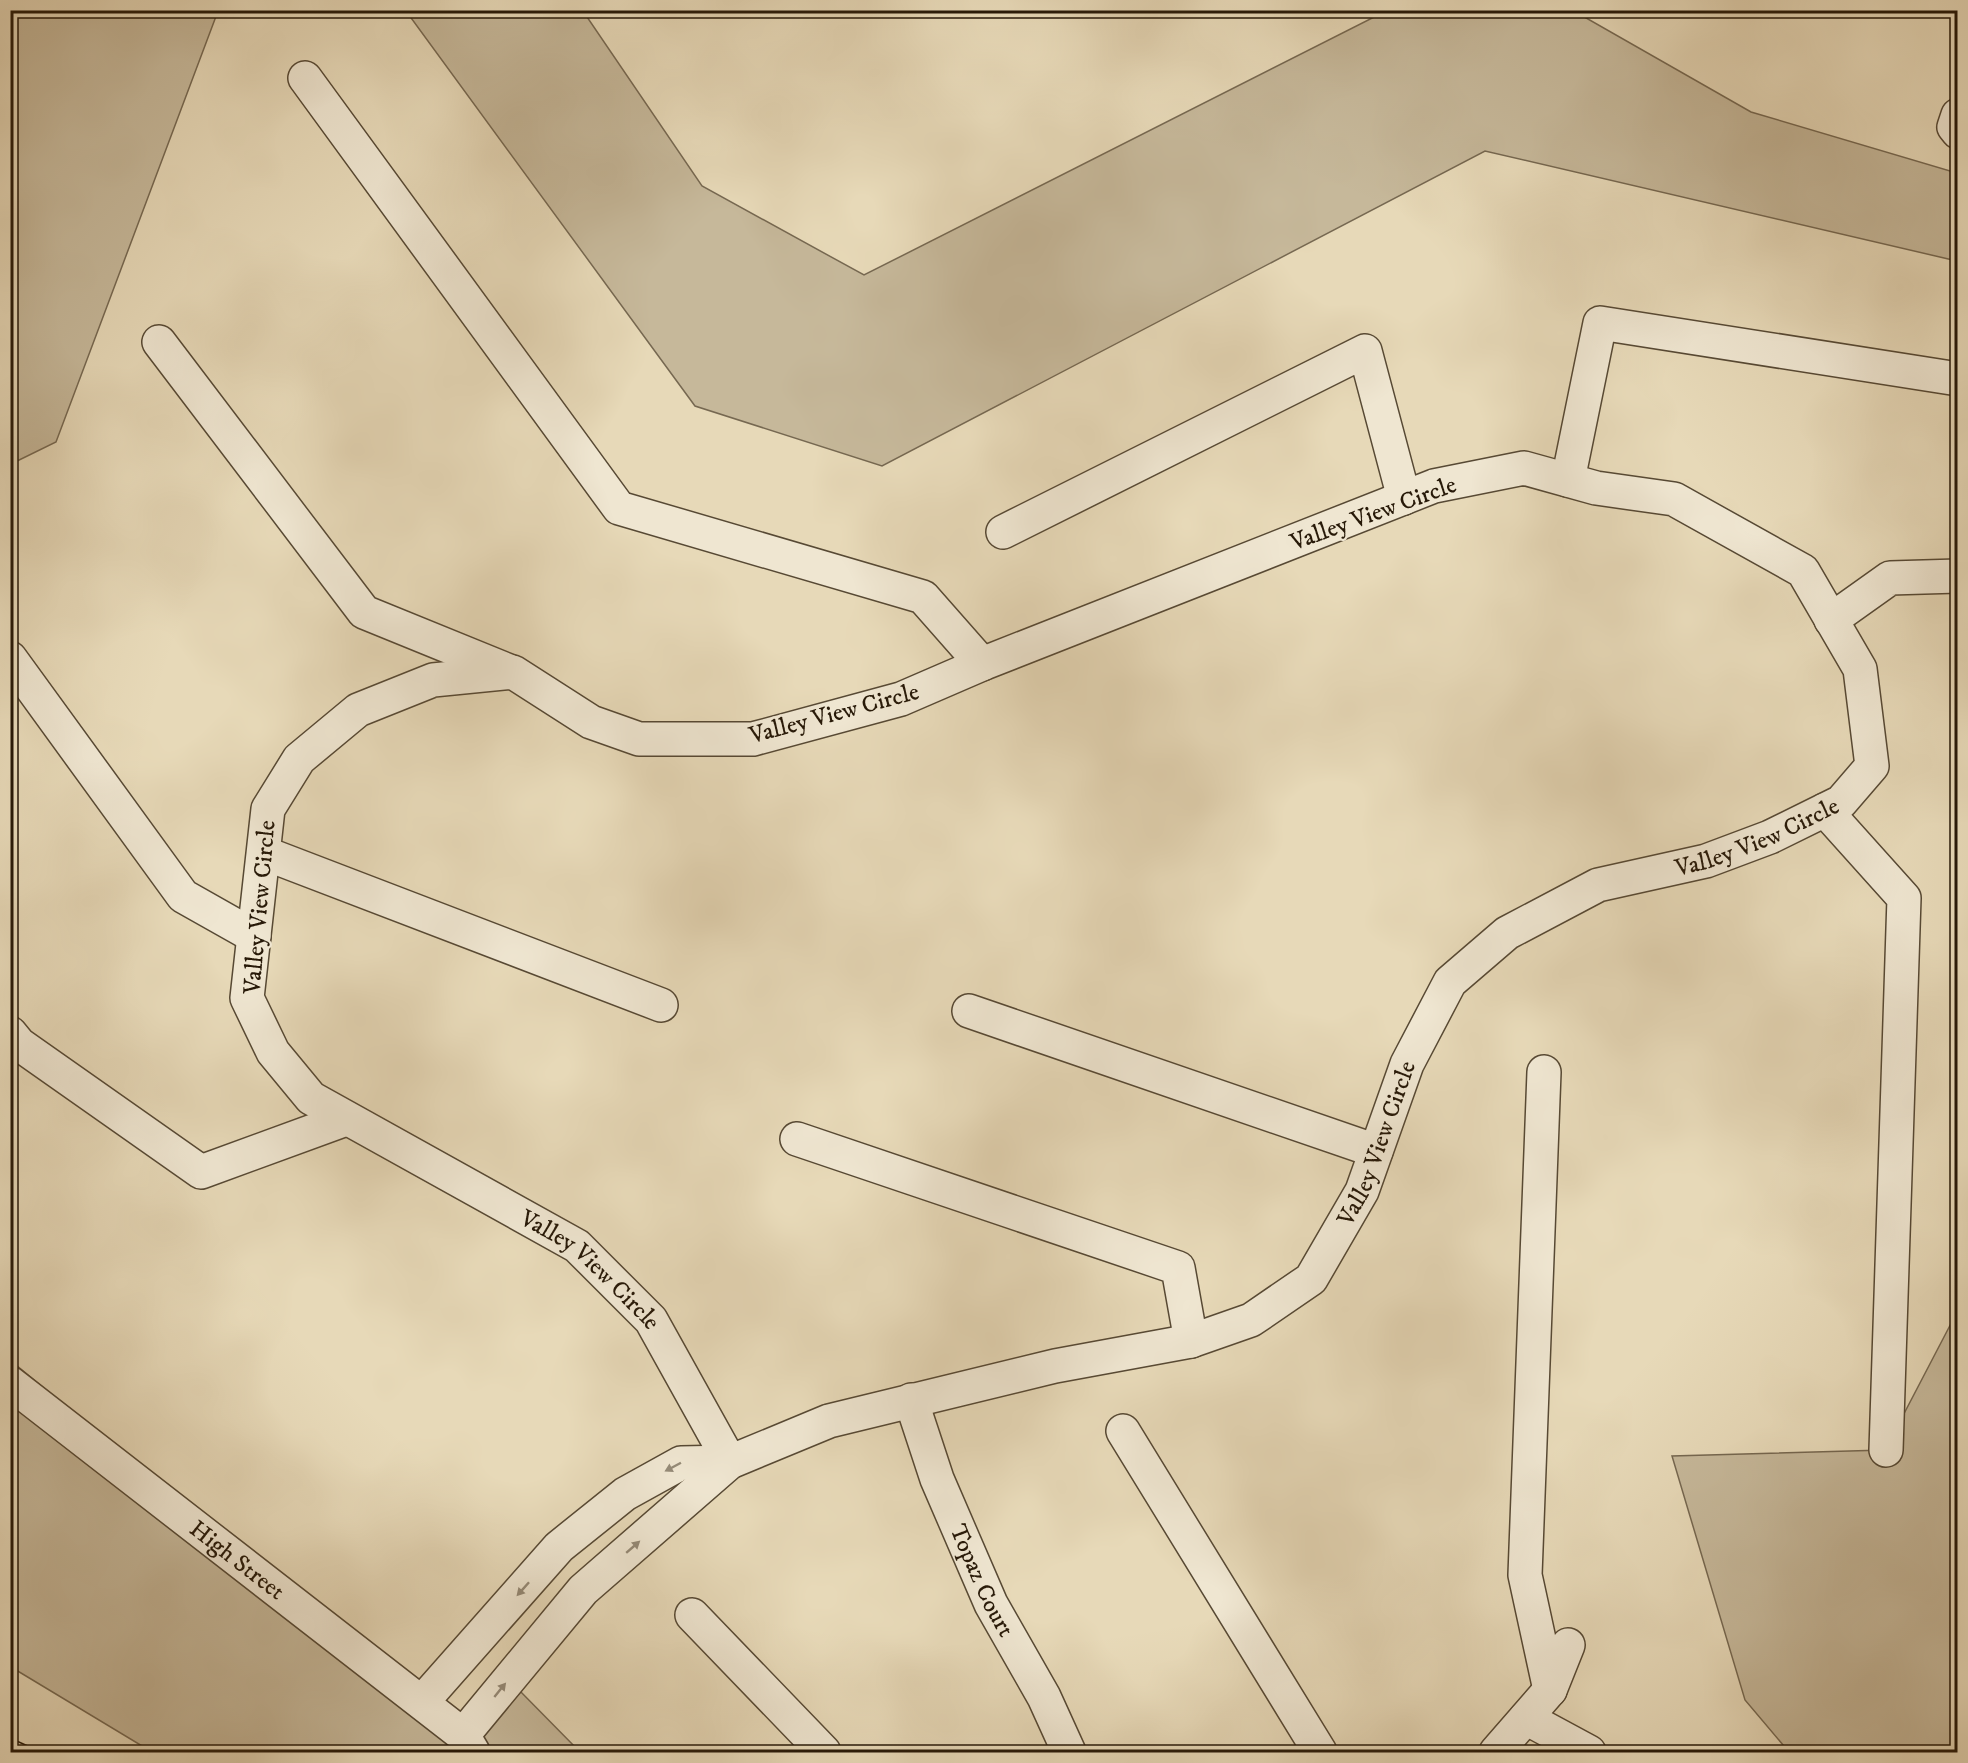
<svg xmlns="http://www.w3.org/2000/svg" width="1968" height="1763" font-family="'IM FELL DW Pica',serif">
  <style>
    .green { fill: #c6b89a; stroke: #766851; stroke-width: 1.5 }
    .lines { fill: none; stroke-linecap: round; stroke-linejoin: round }
    .minor-casing { stroke: #574934; stroke-width: 36 }
    .minor { stroke: #efe6d1; stroke-width: 33 }
    .tram { stroke: #271908; stroke-width: 1.5 }
    .oneway { fill: #958a77 }
    .labels { text-anchor: middle; stroke-width: 4.5; stroke-linejoin: round; paint-order: stroke }
    .street-label { font-size: 24px; fill: #271908; stroke: #efe6d1 }
  </style>
  <rect width="100%" height="100%" fill="#e7d9b8"/>
  <filter id="stains"><feTurbulence type="fractalNoise" baseFrequency=".00333" numOctaves="4"/><feColorMatrix values="0 0 0 0 .2 0 0 0 0 .09 0 0 0 0 .02 0 0 0 .5 -.17"/></filter>
  <radialGradient id="worn" r=".72"><stop offset=".6" stop-color="#630" stop-opacity="0"/><stop offset="1" stop-color="#630" stop-opacity=".3"/></radialGradient>
  <g class="green">
    <polygon points="10,11 218,11 56,442 11,464"/>
    <polygon points="1386,11 1574,11 1751,112 1957,173 1957,261 1485,151 882,466 695,406 406,11 583,11 702,186 864,275"/>
    <polygon points="1957,1312 1957,1752 1789,1752 1745,1700 1672,1456 1885,1450"/>
    <polygon points="10,1360 463,1735 517,1688 580,1752 152,1752 11,1667"/>
  </g>
  <g class="lines">
    <g class="minor-casing">
      <g id="minor">
        <polyline points="305,78 619,508 923,597 982,664"/>
        <polyline points="1958,115 1954,127 1958,132"/>
        <polyline points="159,342 364,612 509,671"/>
        <polyline points="1568,480 1600,323 1958,379"/>
        <polyline points="1003,532 1365,351 1404,498"/>
        <polyline points="1831,620 1890,578 1958,576"/>
        <polyline points="10,658 183,896 254,936"/>
        <polyline points="1825,810 1904,898 1886,1450"/>
        <polyline points="264,853 661,1005"/>
        <polyline points="969,1011 1376,1151"/>
        <polyline points="10,1033 19,1044 201,1172 346,1119"/>
        <polyline points="1544,1072 1525,1575 1550,1690"/>
        <polyline points="797,1139 1178,1268 1191,1341"/>
        <path id="s1" d="M10 1383 463 1735 473 1752"/>
        <path id="s2" d="M911 1400 937 1479 991 1604 1044 1697 1069 1752"/>
        <polyline points="1123,1431 1320,1752"/>
        <polyline points="692,1615 824,1752"/>
        <polyline points="422,1702 559,1547 625,1494 681,1463 730,1462"/>
        <polyline points="1526,1718 1589,1752"/>
        <path id="s3" d="M463 1735 583 1590 730 1462 829 1421 1055 1366 1191 1341 1251 1320 1311 1279 1362 1191 1407 1064 1450 982 1507 933 1598 885 1706 861 1770 837 1841 802 1872 766 1860 669 1803 571 1674 499 1596 488 1524 468 1434 486 982 664 901 699 753 739H639L591 722 513 672 433 680 358 710 299 759 268 809 247 998 273 1052 311 1098 577 1246 651 1320 730 1462"/>
        <polyline points="1496,1752 1550,1690 1568,1645"/>
      </g>
    </g>
    <use href="#minor" class="minor"/>
    <polyline class="tram" points="10,1738 41,1752"/>
  </g>
  <defs><path id="oneway-solid" d="M-6-.8H1V-3.2L6.5 0L1 3.2V.8H-6Z" transform="scale(1.5)"/></defs>
  <g class="oneway">
    <use href="#oneway-solid" transform="translate(673 1467) rotate(152)"/>
    <use href="#oneway-solid" transform="translate(633 1547) rotate(-41)"/>
    <use href="#oneway-solid" transform="translate(523 1589) rotate(132)"/>
    <use href="#oneway-solid" transform="translate(500 1690) rotate(-51)"/>
  </g>
  <g class="labels">
    <g class="street-label">
      <text transform="translate(1373 513) rotate(-20)" y="8">Valley View Circle</text>
      <text transform="translate(834 713) rotate(-15)" y="8">Valley View Circle</text>
      <text dy="8" stroke="none"><textPath href="#s3" startOffset="1671">Valley View Circle</textPath></text>
      <text transform="translate(259 907) rotate(-85)" y="8">Valley View Circle</text>
      <text dy="8" stroke="none"><textPath href="#s3" startOffset="1149">Valley View Circle</textPath></text>
      <text dy="8" stroke="none"><textPath href="#s3" startOffset="4335">Valley View Circle</textPath></text>
      <text dy="8" stroke="none"><textPath href="#s1" startOffset="288">High Street</textPath></text>
      <text dy="8" stroke="none"><textPath href="#s2" startOffset="194">Topaz Court</textPath></text>
    </g>
  </g>
  <rect width="1968" height="1763" fill="none" stroke="#e7d9b8" stroke-width="36"/>
  <rect x="12" y="12" width="1944" height="1739" fill="none" stroke="#271908" stroke-width="3"/>
  <rect x="18" y="18" width="1932" height="1727" fill="none" stroke="#271908" stroke-width="1.5"/>
  <rect width="100%" height="100%" filter="url(#stains)"/>
  <rect width="100%" height="100%" fill="url(#worn)"/>
</svg>
